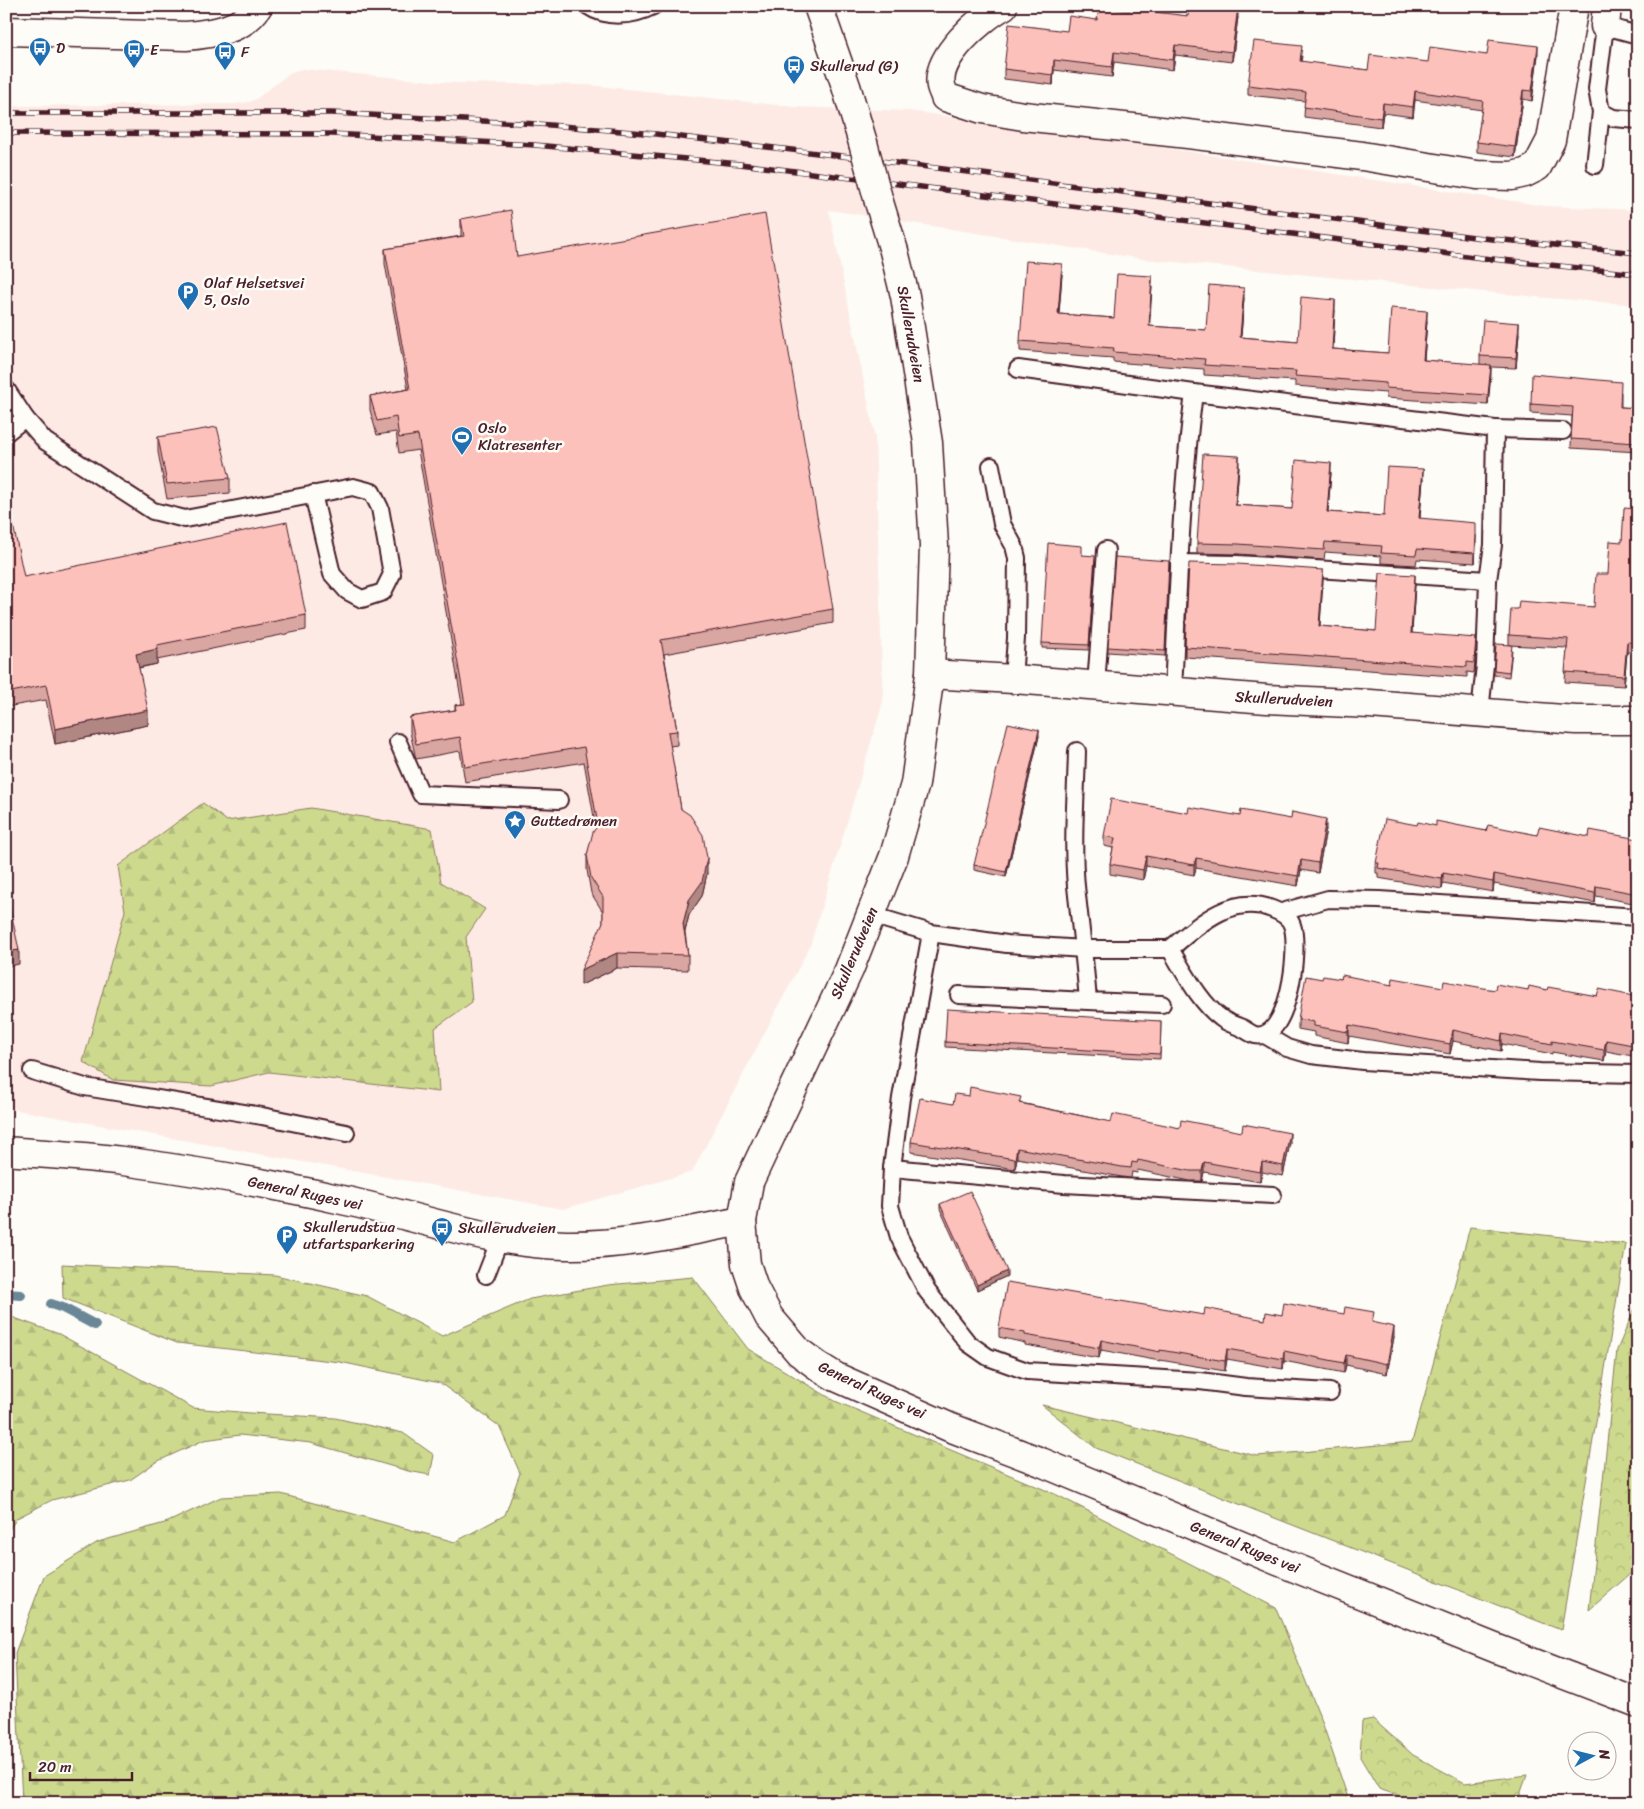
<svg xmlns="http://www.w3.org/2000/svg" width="1644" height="1809" font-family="Sriracha,sans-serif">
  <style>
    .built { fill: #fdeae5 }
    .forest { fill: url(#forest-firs); stroke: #8c7c5c }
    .park { fill: url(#park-crowns); stroke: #8c7c5c }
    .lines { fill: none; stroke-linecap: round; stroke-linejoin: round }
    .stream { stroke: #6b8798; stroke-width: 10 }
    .service-casing { stroke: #4a1f2b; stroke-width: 20 }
    .minor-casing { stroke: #4a1f2b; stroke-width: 31 }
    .secondary-casing { stroke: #4a1f2b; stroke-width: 31 }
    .service { stroke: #fdfcf7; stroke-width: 16 }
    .minor { stroke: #fdfcf7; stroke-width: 28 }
    .secondary { stroke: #fdfcf7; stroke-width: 28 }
    .rail-casing { stroke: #4a1f2b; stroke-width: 5.5 }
    .rail { stroke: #fdfcf7; stroke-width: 4; stroke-dasharray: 11; stroke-linecap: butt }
    .secondary-bridge-casing { stroke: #4a1f2b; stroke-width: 31; stroke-linecap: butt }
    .secondary-bridge { stroke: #fdfcf7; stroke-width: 28 }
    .wall { fill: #daa6a1; stroke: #4a1f2b }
    .shaded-wall { fill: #b18783; stroke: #4a1f2b }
    .building { fill: #fdc1bb; stroke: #4a1f2b }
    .labels { text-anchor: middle; stroke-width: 5; stroke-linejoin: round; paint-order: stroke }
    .poi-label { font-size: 15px; fill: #4a1f2b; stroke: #fdfcf7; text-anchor: start }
    .street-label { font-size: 15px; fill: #4a1f2b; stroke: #fdfcf7 }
  </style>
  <defs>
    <pattern id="forest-firs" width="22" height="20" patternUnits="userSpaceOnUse" patternTransform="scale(1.25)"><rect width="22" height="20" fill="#cdda8e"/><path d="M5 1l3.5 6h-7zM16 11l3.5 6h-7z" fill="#b2bb7b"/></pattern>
    <pattern id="park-crowns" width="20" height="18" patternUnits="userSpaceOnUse" patternTransform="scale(1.25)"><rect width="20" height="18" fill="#cdda8e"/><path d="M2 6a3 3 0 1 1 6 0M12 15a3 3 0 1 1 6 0" fill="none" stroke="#b2bb7b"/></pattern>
  </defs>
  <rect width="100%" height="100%" fill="#fdfcf7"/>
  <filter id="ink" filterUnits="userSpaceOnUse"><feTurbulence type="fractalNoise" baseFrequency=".02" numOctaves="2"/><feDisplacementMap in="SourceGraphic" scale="10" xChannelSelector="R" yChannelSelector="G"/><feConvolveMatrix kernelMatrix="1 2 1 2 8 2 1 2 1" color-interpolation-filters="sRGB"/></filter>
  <g filter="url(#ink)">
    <polygon class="built" points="302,69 454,83 589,85 796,107 909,111 1055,131 1545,206 1638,210 1638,305 1547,298 1143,259 829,210 875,436 883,702 810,946 692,1172 563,1209 6,1108 6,106 235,104 249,102 256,99 290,73"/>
    <g class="forest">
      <polygon points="203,803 227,821 311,808 432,829 441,882 485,909 466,937 472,1002 435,1028 439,1092 269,1072 211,1086 113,1080 83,1062 125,911 118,866"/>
      <polygon points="1470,1227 1626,1244 1561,1630 1096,1448 1042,1405 1257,1456 1412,1442"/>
      <polygon points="62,1264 275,1275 367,1296 442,1336 530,1299 608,1285 693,1277 748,1349 835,1401 1057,1495 1276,1608 1321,1719 1347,1795 1345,1803 22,1803 15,1653 44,1576 98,1542 168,1522 221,1497 281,1494 455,1542 505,1515 520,1473 499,1426 440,1383 340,1362 177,1343 63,1298"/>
      <polygon points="6,1315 59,1334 193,1408 250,1413 335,1418 403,1433 434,1455 430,1475 408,1471 311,1443 240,1435 204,1440 156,1462 130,1480 52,1500 17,1518 6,1534"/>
    </g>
    <g class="park">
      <polygon points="1638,1301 1638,1567 1589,1610 1617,1350"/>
      <polygon points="1373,1719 1413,1755 1465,1783 1527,1775 1517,1803 1414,1803 1411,1800 1379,1789 1360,1757 1362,1721"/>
    </g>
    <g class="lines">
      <g class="stream">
        <polyline points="6,1294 21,1295"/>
        <polyline points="51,1304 63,1308 95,1325"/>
      </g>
      <g class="service-casing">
        <g id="service">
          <path d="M588 6C607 19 633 16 653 6"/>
          <polyline points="1638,35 1605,26 1597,89 1601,112 1613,118 1638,120"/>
          <polyline points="1595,165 1601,112"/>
          <polyline points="1018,369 1194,393 1495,429 1493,545 1488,580 1485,665 1480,712"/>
          <polyline points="6,389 25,418 45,441 153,511 185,519 353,487 372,492 380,508 392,574 383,592 362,599 347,591 332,574 313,494"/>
          <polyline points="1495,429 1563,431"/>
          <polyline points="6,433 25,418"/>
          <polyline points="991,466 1002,524 1014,546 1017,558 1016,638 1013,679"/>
          <polyline points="1179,563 1237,564 1488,580"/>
          <polyline points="1096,685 1106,550"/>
          <path d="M1173 691C1178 591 1181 492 1194 393"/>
          <polyline points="398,742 421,794 559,800"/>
          <path d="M1077 751C1076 796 1072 841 1076 886 1080 924 1085 962 1088 1001L1162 1004"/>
          <polyline points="1282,912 1328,899 1379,900 1638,917"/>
          <path d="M871 915 931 933 1007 944 1084 949H1170C1198 925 1232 893 1272 909 1280 912 1289 916 1292 925 1300 946 1289 1043 1255 1035 1251 1034 1246 1030 1242 1028 1235 1025 1227 1023 1221 1018 1200 1003 1184 971 1170 949"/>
          <polyline points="931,933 901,1098 892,1168 890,1206 899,1237 927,1291 968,1343 988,1357 1027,1371 1200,1381 1246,1387 1330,1392"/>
          <polyline points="959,995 1088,1001"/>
          <polyline points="1265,1035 1287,1048 1311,1055 1363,1061 1540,1072 1638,1074"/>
          <polyline points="32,1071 85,1087 262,1116 346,1133"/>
          <polyline points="892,1168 1064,1184 1273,1195"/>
          <polyline points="486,1275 500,1239"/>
        </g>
      </g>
      <g class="minor-casing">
        <g id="minor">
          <path d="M1003 6C981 18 935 57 941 86 942 90 944 93 945 97L982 109 1023 116 1188 134 1362 156 1477 175 1512 176 1525 173 1537 167 1551 140 1574 6"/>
          <polyline points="1605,26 1607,6"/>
          <path d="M6 31 186 36C210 34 244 30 258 6"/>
          <polyline points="930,674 1013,679 1267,699 1370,704 1576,720 1638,720"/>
          <path d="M6 1151C45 1154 84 1156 123 1161 195 1171 267 1183 338 1199 414 1215 488 1244 566 1245 626 1246 684 1232 742 1221"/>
        </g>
      </g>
      <g class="secondary-casing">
        <g id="secondary">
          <polyline points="818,6 846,86 863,143"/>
          <polyline points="879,202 894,251 905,296 928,443 934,546 930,674 915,784 894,856 849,970 749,1182 742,1221 746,1264 754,1288 769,1317 799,1352 818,1366 836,1377 949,1427 1041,1462 1278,1561 1500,1650 1638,1703"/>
        </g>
      </g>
      <use href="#service" class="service"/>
      <use href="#minor" class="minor"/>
      <use href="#secondary" class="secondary"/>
      <g class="rail-casing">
        <g id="rail">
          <polyline points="6,113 332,113 538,124 656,134 834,155 1482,238 1638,253"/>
          <polyline points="6,133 332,134 535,145 740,164 1482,258 1638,274"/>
        </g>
      </g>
      <use href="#rail" class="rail"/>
      <g class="secondary-bridge-casing">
        <polyline id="secondary-bridge" points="863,143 879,202"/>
      </g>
      <use href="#secondary-bridge" class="secondary-bridge"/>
    </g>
    <g class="wall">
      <polygon points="1129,11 1188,16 1238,17 1232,62 1175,55 1173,70 1114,62 1112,77 1054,70 1053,85 1004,79 1004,69 1067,31 1097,20"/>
      <polygon points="1487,55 1538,55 1532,101 1523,99 1515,157 1477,152 1477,142 1482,110 1415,100 1413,117 1383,113 1381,127 1304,117 1305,101 1248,95 1248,85 1302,56 1301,62 1368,70"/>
      <polygon points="461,219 517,257 833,609 833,623 664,654 677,731 677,745 670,746 681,809 707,873 702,896 689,915 685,932 688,955 688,970 617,968 581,985 603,922 603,912 591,893 587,870 587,855 596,828 584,762 465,782 460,751 416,759 410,732 410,717 455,710 455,705 462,704 418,450 399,453 396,432 377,435 370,410 370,396 408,389 385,264 385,249 461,236"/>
      <polygon points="1062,274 1059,314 1114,318 1152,286 1149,326 1206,330 1244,298 1241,337 1298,342 1335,310 1333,349 1388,353 1427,321 1424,360 1480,365 1480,356 1519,333 1516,368 1491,367 1488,405 1386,398 1386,393 1295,386 1295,381 1204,375 1204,369 1113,362 1113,358 1020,351 1020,341"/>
      <polygon points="1621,392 1621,407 1638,408 1638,452 1571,448 1572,416 1531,413 1531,404"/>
      <polygon points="158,437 230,478 230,493 167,499 158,452"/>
      <polygon points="1239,466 1236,505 1292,509 1331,473 1328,512 1384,516 1423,479 1420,518 1476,545 1475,563 1417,559 1416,565 1381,563 1381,556 1325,552 1324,560 1238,554 1197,553 1197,543"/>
      <polygon points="1638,481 1638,653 1627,652 1624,686 1565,682 1567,648 1509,645 1509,635 1518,609 1594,607 1636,509"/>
      <polygon points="6,516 24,577 306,615 306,630 157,660 157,664 139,668 148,725 55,744 46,700 6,707"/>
      <polygon points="1082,555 1095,561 1089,650 1042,648 1042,643"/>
      <polygon points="1169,561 1165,656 1108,652 1108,647"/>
      <polygon points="1323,580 1320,626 1376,631 1415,585 1412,633 1476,648 1474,673 1467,672 1467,677 1185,657 1185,647"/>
      <polygon points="1512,650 1509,677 1494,675 1494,670"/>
      <polygon points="1039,736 1006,877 974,870 974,865"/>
      <polygon points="1240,816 1326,829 1318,873 1301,870 1298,886 1196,868 1194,875 1146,866 1143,880 1110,874 1110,864 1113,848 1104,846 1104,836"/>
      <polygon points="1417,825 1537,835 1638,839 1638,904 1596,896 1595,903 1494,884 1493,892 1443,883 1442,889 1378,878 1378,873 1376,873 1376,863"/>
      <polygon points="1322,979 1341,979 1392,985 1495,990 1547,990 1597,996 1638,997 1638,1057 1606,1051 1604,1061 1552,1052 1552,1054 1502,1044 1501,1051 1453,1041 1450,1054 1349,1036 1348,1043 1314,1036 1314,1032 1298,1029 1298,1019"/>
      <polygon points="1161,1021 1160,1059 945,1047 945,1042"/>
      <polygon points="969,1096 1021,1103 1111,1122 1180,1128 1290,1143 1283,1176 1262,1172 1260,1182 1204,1172 1202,1181 1190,1181 1138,1170 1137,1173 1132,1172 1131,1178 1122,1177 1017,1158 1015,1169 911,1152 911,1142 953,1104"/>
      <polygon points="940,1204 1007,1276 977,1290 940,1209"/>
      <polygon points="1204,1315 1265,1320 1282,1315 1374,1323 1394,1337 1387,1374 1346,1365 1344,1373 1284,1361 1283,1369 1227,1359 1225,1371 1160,1360 1160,1361 1101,1350 1099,1358 1025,1345 1025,1343 999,1337 999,1328"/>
    </g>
    <g class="shaded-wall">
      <polygon points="1238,7 1238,17 1232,62 1232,52"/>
      <polygon points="1175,45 1175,55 1173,70 1173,60"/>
      <polygon points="1538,46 1538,55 1532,101 1532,91"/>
      <polygon points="1114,52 1114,62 1112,77 1112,67"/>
      <polygon points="1054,60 1054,70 1053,85 1053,75"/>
      <polygon points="1523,90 1523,99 1515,157 1515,147"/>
      <polygon points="1415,91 1415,100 1413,117 1413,107"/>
      <polygon points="1383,103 1383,113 1381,127 1381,118"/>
      <polygon points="1062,264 1062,274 1058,324 1058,314"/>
      <polygon points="1152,276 1152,286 1149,336 1149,326"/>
      <polygon points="1244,288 1244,298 1240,347 1240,337"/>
      <polygon points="1335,300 1335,310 1332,359 1332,349"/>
      <polygon points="1427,311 1427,321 1423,370 1423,360"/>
      <polygon points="1519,323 1519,333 1516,368 1516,358"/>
      <polygon points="1491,365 1491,375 1488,405 1488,395"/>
      <polygon points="1239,456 1239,466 1235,515 1235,505"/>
      <polygon points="1331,463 1331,473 1327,522 1327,512"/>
      <polygon points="1423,469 1423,479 1419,528 1419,518"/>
      <polygon points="1476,535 1476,545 1475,563 1475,553"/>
      <polygon points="1323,570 1323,580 1319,636 1319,626"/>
      <polygon points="1415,575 1415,585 1411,643 1411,633"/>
      <polygon points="1627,642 1627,652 1624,686 1624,676"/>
      <polygon points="157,649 157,664 136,668 136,654"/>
      <polygon points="148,710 148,725 55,744 55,729"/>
      <polygon points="1039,730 1039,736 1006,877 1006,872"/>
      <polygon points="1326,819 1326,829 1318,873 1318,863"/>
      <polygon points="1146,856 1146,866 1143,880 1143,870"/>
      <polygon points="707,858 707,873 702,896 689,915 683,938 683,924 689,900"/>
      <polygon points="1196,858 1196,868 1194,875 1194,865"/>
      <polygon points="1301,860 1301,870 1298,886 1298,876"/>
      <polygon points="1443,873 1443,883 1442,889 1442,879"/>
      <polygon points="1494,874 1494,884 1493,892 1493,882"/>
      <polygon points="1596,886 1596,896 1595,903 1595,893"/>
      <polygon points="19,950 19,964 6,967 6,952"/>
      <polygon points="617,953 617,968 581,985 581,970"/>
      <polygon points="1349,1025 1349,1036 1348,1043 1348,1032"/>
      <polygon points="1453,1030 1453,1041 1450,1054 1450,1044"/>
      <polygon points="1502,1034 1502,1044 1501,1051 1501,1041"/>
      <polygon points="1606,1040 1606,1051 1604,1061 1604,1050"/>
      <polygon points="1290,1133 1290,1143 1283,1176 1283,1166"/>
      <polygon points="1017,1148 1017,1158 1015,1169 1015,1159"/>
      <polygon points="1204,1162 1204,1172 1202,1181 1202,1171"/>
      <polygon points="1262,1162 1262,1172 1260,1182 1260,1172"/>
      <polygon points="1007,1271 1007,1276 977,1290 977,1285"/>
      <polygon points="1394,1327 1394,1337 1387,1374 1387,1364"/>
      <polygon points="1101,1340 1101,1350 1099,1358 1099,1348"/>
      <polygon points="1227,1349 1227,1359 1225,1371 1225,1361"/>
      <polygon points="1284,1351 1284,1361 1283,1369 1283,1359"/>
      <polygon points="1346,1355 1346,1365 1344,1373 1344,1363"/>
    </g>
    <g class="building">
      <polygon points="1189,6 1229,6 1238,7 1232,52 1175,45 1173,60 1114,52 1112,67 1054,60 1053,75 1004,69 1009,24 1067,31 1069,16 1097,20 1099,7 1129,11 1130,9 1188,16"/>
      <polygon points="1489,40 1538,46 1532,91 1523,90 1515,147 1477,142 1483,101 1415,91 1413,107 1383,103 1381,118 1304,107 1306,92 1248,85 1254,41 1302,46 1300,61 1368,70 1370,55 1428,62 1430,47 1487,55"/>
      <polygon points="511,210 517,257 765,214 833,609 661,640 677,731 668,732 681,809 690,815 703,835 707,858 702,882 689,900 683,924 688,955 617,953 581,970 603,922 603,897 591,878 587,855 593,832 598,825 584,747 465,767 460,737 416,744 410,717 456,710 455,705 465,704 418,435 399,438 396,417 377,421 370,396 410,389 385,249 464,236 461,219"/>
      <polygon points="1026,261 1062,264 1058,314 1114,318 1117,274 1152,276 1149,326 1206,330 1209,285 1244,288 1240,337 1298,342 1301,297 1335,300 1332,349 1388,353 1391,308 1427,311 1423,360 1491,365 1488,395 1386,388 1386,383 1295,376 1296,371 1204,365 1205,359 1113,352 1114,348 1020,341"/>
      <polygon points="1483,320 1519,323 1516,358 1480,356"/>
      <polygon points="1532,374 1621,382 1620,407 1638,408 1638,443 1571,439 1573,407 1531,404"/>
      <polygon points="217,427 230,478 167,484 158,437"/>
      <polygon points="1203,454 1239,456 1235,505 1292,509 1296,460 1331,463 1327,512 1384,516 1387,467 1423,469 1419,518 1476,523 1476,535 1475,553 1417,549 1416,555 1381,553 1382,546 1325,542 1324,550 1238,544 1197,543"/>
      <polygon points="1638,481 1638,643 1627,642 1624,676 1565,672 1568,639 1509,635 1511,609 1518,609 1519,601 1594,607 1596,574 1608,574 1610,541 1622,542 1624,508 1636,509"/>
      <polygon points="11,515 24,577 287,522 306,615 157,645 157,649 136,654 148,710 55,729 46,685 6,693 6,516"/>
      <polygon points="1048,543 1082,546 1082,555 1095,556 1089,645 1042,643"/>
      <polygon points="1115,557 1169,561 1165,651 1108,647"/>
      <polygon points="1189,563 1237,564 1323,570 1319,626 1376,631 1380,573 1415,575 1411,633 1476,638 1474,663 1467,662 1467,667 1185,647"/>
      <polygon points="1496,644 1512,645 1509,672 1494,670"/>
      <polygon points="1008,723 1039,730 1006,872 974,865"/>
      <polygon points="1111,799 1188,813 1189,807 1240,816 1241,810 1291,819 1292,812 1326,819 1318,863 1301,860 1298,876 1196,858 1194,865 1146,856 1143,870 1110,864 1115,838 1104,836"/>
      <polygon points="1385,819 1417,825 1418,822 1436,826 1436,821 1486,831 1488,825 1537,835 1539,827 1589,837 1590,830 1638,839 1638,894 1596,886 1595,893 1494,874 1493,882 1443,873 1442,879 1378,868 1379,863 1376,863"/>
      <polygon points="6,889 19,950 6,952"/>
      <polygon points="1342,975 1392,985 1393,978 1443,987 1444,981 1495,990 1496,984 1528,990 1529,986 1547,990 1548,987 1597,996 1599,989 1638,997 1638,1046 1606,1040 1604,1050 1552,1041 1552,1044 1502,1034 1501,1041 1453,1030 1450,1044 1349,1025 1348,1032 1314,1026 1314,1022 1298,1019 1306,976 1322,979 1323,976 1341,979"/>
      <polygon points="947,1009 1161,1021 1160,1054 945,1042"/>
      <polygon points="970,1087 1021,1097 1019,1103 1111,1122 1113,1114 1180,1128 1181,1120 1242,1132 1243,1124 1290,1133 1283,1166 1262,1162 1260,1172 1204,1162 1202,1171 1190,1171 1138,1160 1137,1163 1132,1162 1131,1168 1122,1167 1017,1148 1015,1159 911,1142 920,1098 953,1104 955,1094 969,1096"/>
      <polygon points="970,1191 1007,1271 977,1285 940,1204"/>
      <polygon points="1007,1282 1204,1315 1205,1308 1265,1320 1266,1312 1282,1315 1284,1303 1344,1314 1345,1307 1374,1312 1372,1322 1394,1327 1387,1364 1346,1355 1344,1363 1284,1351 1283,1359 1227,1349 1225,1361 1160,1350 1160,1352 1101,1340 1099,1348 1025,1335 1025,1333 999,1328"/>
    </g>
  </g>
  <defs>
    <g id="bus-pin" transform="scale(1.125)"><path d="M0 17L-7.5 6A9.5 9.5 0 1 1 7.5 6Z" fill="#1f6fb2" stroke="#fdfcf7"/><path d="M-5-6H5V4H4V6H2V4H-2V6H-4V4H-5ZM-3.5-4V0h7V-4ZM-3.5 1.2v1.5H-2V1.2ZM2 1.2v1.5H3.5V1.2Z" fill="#fff"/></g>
    <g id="parking-pin" transform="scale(1.125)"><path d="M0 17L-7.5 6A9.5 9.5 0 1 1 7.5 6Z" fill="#1f6fb2" stroke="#fdfcf7"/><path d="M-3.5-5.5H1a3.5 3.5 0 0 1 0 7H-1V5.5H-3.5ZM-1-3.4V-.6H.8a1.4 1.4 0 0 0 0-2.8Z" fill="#fff"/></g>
    <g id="stadium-pin" transform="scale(1.125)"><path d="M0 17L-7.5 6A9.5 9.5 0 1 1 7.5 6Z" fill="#1f6fb2" stroke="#fdfcf7"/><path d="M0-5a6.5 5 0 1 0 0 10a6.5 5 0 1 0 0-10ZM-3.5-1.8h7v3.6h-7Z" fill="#fff"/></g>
    <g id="sight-pin" transform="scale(1.125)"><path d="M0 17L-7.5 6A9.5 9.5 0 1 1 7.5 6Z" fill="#1f6fb2" stroke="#fdfcf7"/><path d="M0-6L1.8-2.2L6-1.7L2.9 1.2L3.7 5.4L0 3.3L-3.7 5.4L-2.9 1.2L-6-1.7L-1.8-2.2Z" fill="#fff"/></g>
  </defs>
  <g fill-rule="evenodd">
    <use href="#bus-pin" x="40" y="48"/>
    <use href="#bus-pin" x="134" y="50"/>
    <use href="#bus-pin" x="225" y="52"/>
    <use href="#bus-pin" x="794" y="66"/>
    <use href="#parking-pin" x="188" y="292"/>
    <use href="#stadium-pin" x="462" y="437"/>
    <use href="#sight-pin" x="515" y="821"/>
    <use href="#bus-pin" x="442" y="1228"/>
    <use href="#parking-pin" x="287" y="1236"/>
  </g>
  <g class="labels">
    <g class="poi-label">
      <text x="56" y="53">D</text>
      <text x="150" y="55">E</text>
      <text x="241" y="57">F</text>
      <text x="810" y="71">Skullerud (G)</text>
      <text x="204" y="288">Olaf Helsetsvei<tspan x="204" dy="17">5, Oslo</tspan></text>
      <text x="478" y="433">Oslo<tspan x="478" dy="17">Klatresenter</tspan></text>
      <text x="531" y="826">Guttedrømen</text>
      <text x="303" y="1232">Skullerudstua<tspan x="303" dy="17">utfartsparkering</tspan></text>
      <text x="458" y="1233">Skullerudveien</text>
    </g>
    <g class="street-label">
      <text transform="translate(911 334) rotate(80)" y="5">Skullerudveien</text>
      <text transform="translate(1284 699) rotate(3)" y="5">Skullerudveien</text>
      <text transform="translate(854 953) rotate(-67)" y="5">Skullerudveien</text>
      <text transform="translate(305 1193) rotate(12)" y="5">General Ruges vei</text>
      <text transform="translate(872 1390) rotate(25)" y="5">General Ruges vei</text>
      <text transform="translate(1245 1547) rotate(22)" y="5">General Ruges vei</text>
    </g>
  </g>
  <rect width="1644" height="1809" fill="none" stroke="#fdfcf7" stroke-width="25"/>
  <rect x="12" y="12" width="1619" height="1784" fill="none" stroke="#4a1f2b" stroke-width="2" filter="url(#ink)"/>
  <g transform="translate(1592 1756) rotate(83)"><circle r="24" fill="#fdfcf7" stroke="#b5a4a5"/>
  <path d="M0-4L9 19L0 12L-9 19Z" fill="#1f6fb2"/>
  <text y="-8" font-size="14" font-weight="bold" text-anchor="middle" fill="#4a1f2b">N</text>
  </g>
  <path d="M30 1772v8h102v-8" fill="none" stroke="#4a1f2b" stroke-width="2.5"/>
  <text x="38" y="1772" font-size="15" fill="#4a1f2b" stroke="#fdfcf7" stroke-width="4" paint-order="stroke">20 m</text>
</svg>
